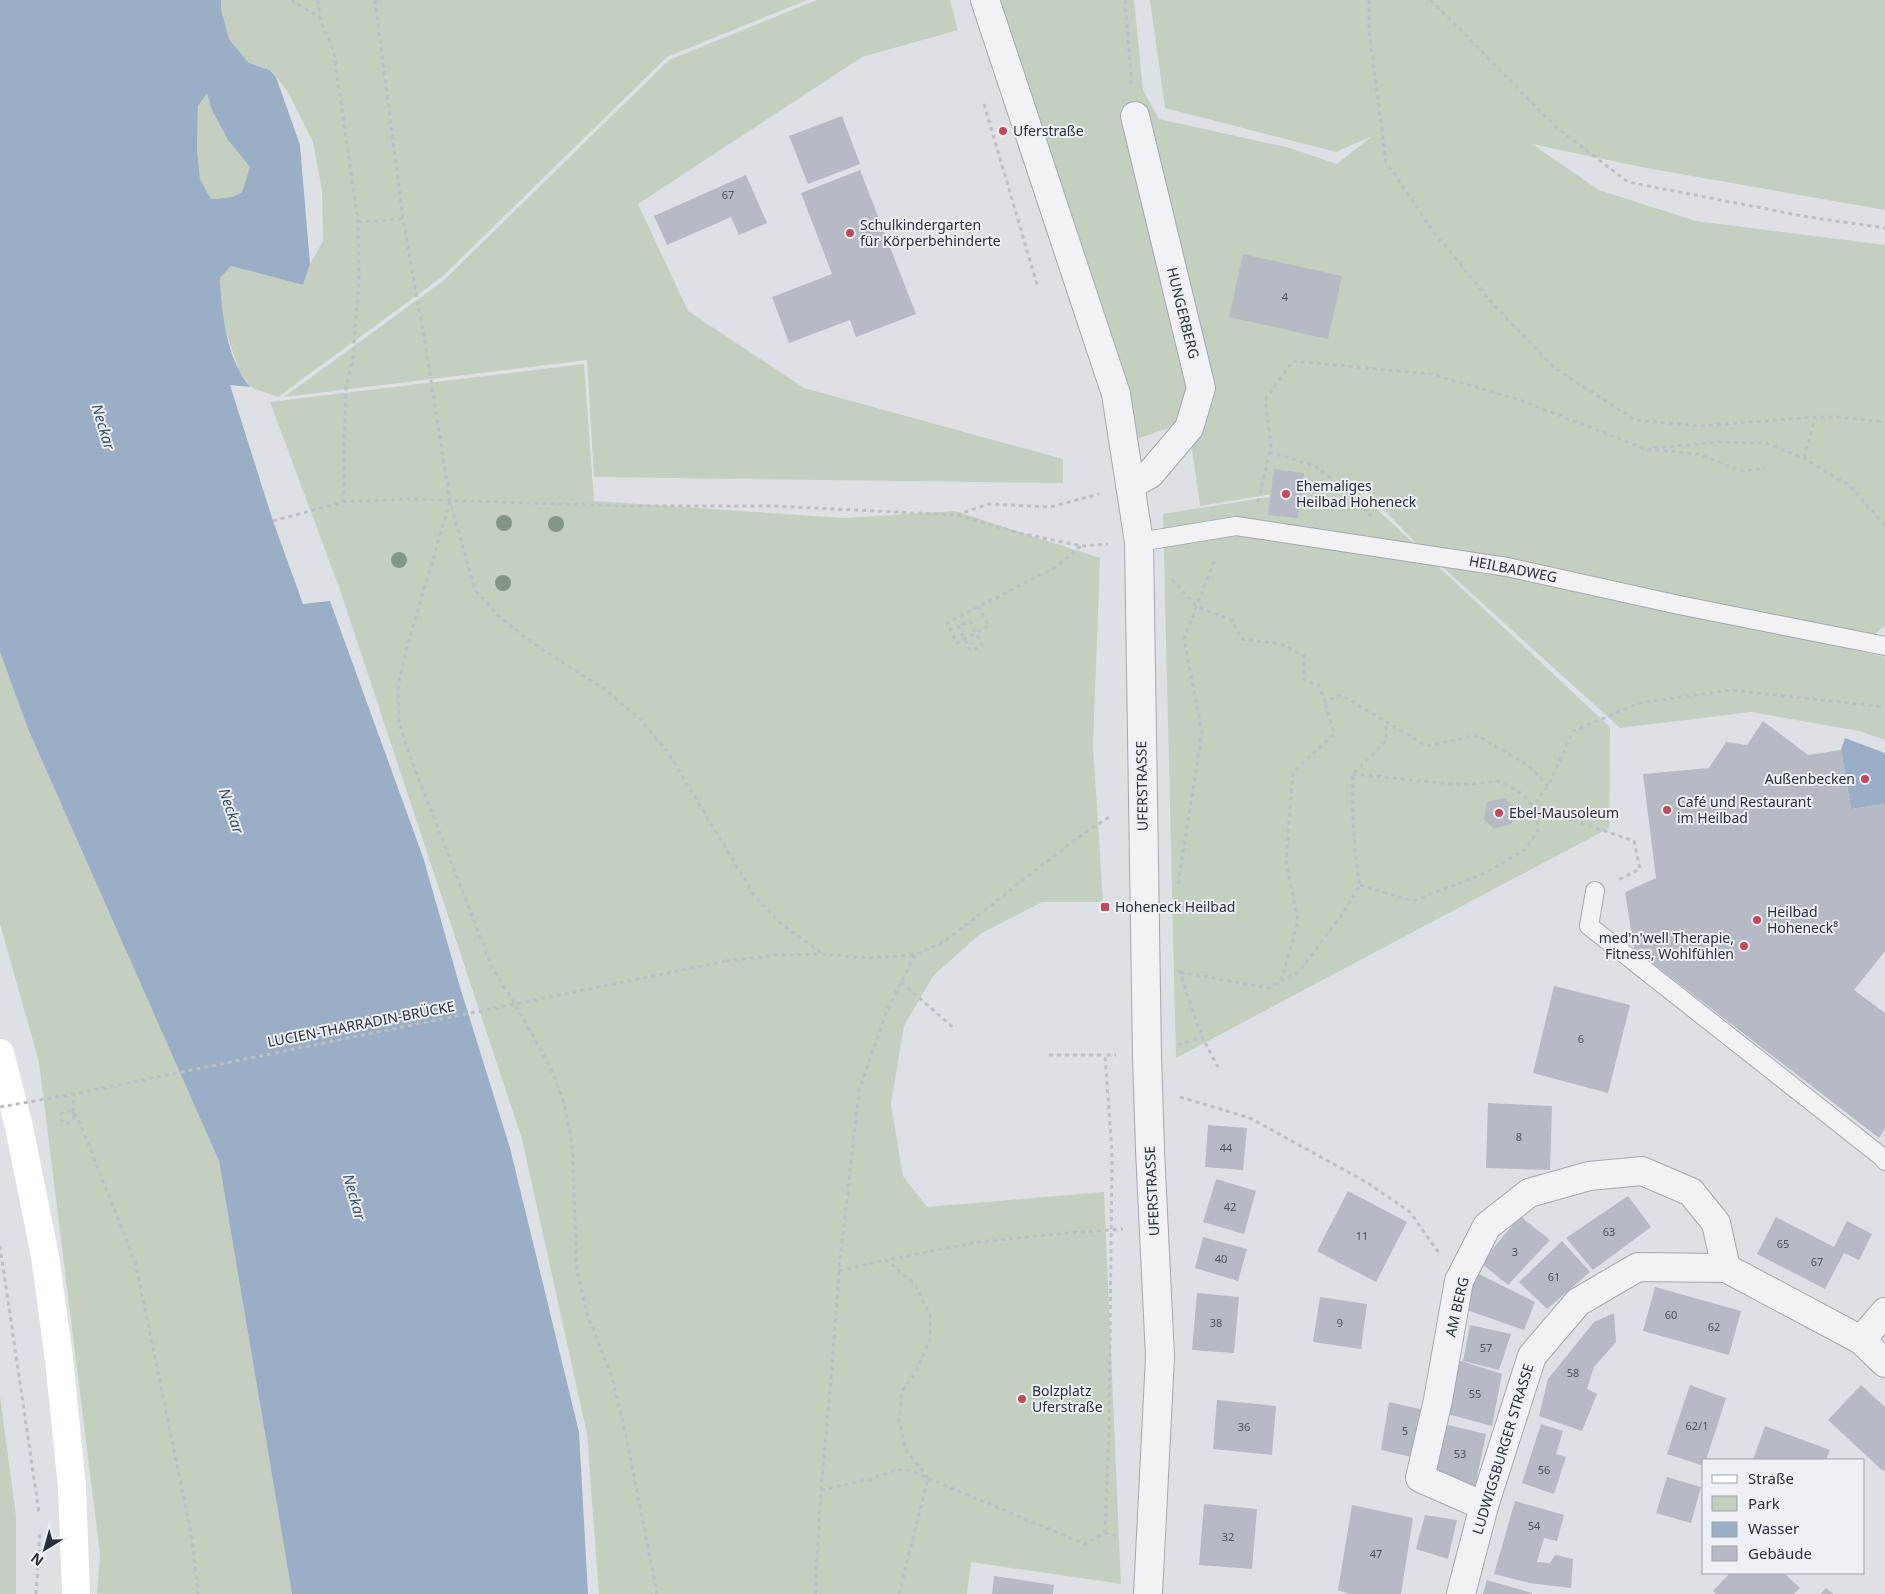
<svg xmlns="http://www.w3.org/2000/svg" width="1885" height="1594" font-family="'Noto Sans',sans-serif">
  <style>
    .green { fill: #c3d0bf }
    .water { fill: #9aafc5; fill-rule: evenodd }
    .building { fill: #b5bac3 }
    .lines { fill: none; stroke-linecap: round; stroke-linejoin: round }
    .service-casing { stroke: #a3a8b0; stroke-width: 20 }
    .minor-casing { stroke: #a3a8b0; stroke-width: 30 }
    .tertiary-casing { stroke: #a3a8b0; stroke-width: 30 }
    .path { stroke: #bcbfc5; stroke-width: 3; stroke-dasharray: 4 4; stroke-linecap: butt }
    .service { stroke: #f0f2f5; stroke-width: 18 }
    .minor { stroke: #f0f2f5; stroke-width: 28 }
    .tertiary { stroke: #f0f2f5; stroke-width: 28 }
    .secondary { stroke: #fff; stroke-width: 28 }
    .path-bridge { stroke: #bcbfc5; stroke-width: 3; stroke-dasharray: 4 4; stroke-linecap: butt }
    .tree { fill: #849585 }
    .poi-dot { fill: #c6475b; stroke: #edf0f4; stroke-width: 2 }
    .labels { text-anchor: middle; stroke-width: 4; stroke-linejoin: round; paint-order: stroke }
    .number-label { font-size: 11px; fill: #4b525e }
    .poi-label { font-size: 14px; fill: #282f3c; stroke: #edf0f4; text-anchor: start }
    .street-label { font-size: 14px; fill: #282f3c; stroke: #edf0f4 }
    .water-label { font-size: 15px; font-style: italic; fill: #344e6e; stroke: #edf0f4 }
  </style>
  <rect width="100%" height="100%" fill="#dde1e6"/>
  <g class="green">
    <polygon points="221,0 807,0 667,57 442,277 278,397 250,387 239,370 223,323 220,278 231,266 303,285 310,264 323,241 322,190 313,142 288,92 271,70 249,63 229,39 221,9"/>
    <polygon points="817,0 950,0 958,30 862,57 638,204 688,311 804,388 1063,459 1063,483 594,477 587,360 284,397 443,281 669,60"/>
    <polygon points="1001,0 1134,0 1143,90 1159,119 1290,148 1337,164 1372,136 1336,152 1165,108 1150,0 1885,0 1885,210 1641,167 1532,144 1599,190 1696,221 1885,245 1885,626 1854,650 1885,657 1885,740 1859,731 1751,712 1620,728 1415,542 1355,480 1200,506 1188,421 1120,445 1046,158"/>
    <path d="M207 92C216 123 230 143 250 167L242 192 233 197 211 199 200 179 197 147 198 106Z"/>
    <polygon points="584,364 594,501 845,518 955,511 1100,558 1093,745 1103,902 1042,902 980,934 933,976 904,1026 891,1104 903,1176 927,1207 1104,1192 1121,1584 971,1562 967,1594 599,1594 587,1434 522,1139 340,590 270,402"/>
    <polygon points="1350,484 1610,727 1609,828 1176,1058 1163,514"/>
    <polygon points="0,652 28,729 219,1161 292,1594 97,1594 100,1554 39,1062 0,924"/>
    <polygon points="0,1396 16,1516 16,1594 0,1594"/>
  </g>
  <g class="water">
    <path d="M0 0H221V9L229 39 249 63 270 70 276 77 300 145 310 264 303 285 231 266 220 278C222 315 226 357 250 387L230 385 273 521 303 604 330 601 423 857 460 987 510 1148 579 1432 588 1594H292L219 1161 28 729 0 652ZM207 93 212 110 228 140 250 167 242 192 233 197 211 199 200 179 197 147 198 106Z"/>
    <polygon points="1845,738 1885,753 1885,804 1851,809 1841,750"/>
  </g>
  <g class="building">
    <polygon points="842,116 860,164 808,184 789,136"/>
    <polygon points="860,170 916,314 856,337 850,320 789,343 772,297 832,274 801,193"/>
    <polygon points="746,175 767,223 739,235 731,217 667,245 654,216"/>
    <polygon points="1243,254 1342,276 1328,339 1229,317"/>
    <polygon points="1274,469 1304,473 1298,518 1268,515"/>
    <polygon points="1763,721 1808,755 1841,750 1851,809 1885,804 1885,951 1854,990 1885,1013 1885,1129 1879,1138 1634,949 1625,892 1656,878 1643,774 1709,768 1726,742 1747,745"/>
    <polygon points="1504,798 1515,808 1512,824 1494,829 1484,819 1487,802"/>
    <polygon points="1554,986 1630,1005 1608,1093 1533,1073"/>
    <polygon points="1488,1103 1552,1106 1550,1170 1486,1168"/>
    <polygon points="1208,1125 1247,1128 1243,1170 1205,1167"/>
    <polygon points="1216,1179 1256,1191 1244,1234 1203,1222"/>
    <polygon points="1348,1191 1407,1222 1376,1282 1317,1251"/>
    <polygon points="1628,1196 1651,1227 1593,1270 1566,1238"/>
    <polygon points="1520,1216 1550,1240 1508,1285 1481,1263"/>
    <polygon points="1776,1217 1834,1247 1847,1221 1872,1234 1859,1260 1844,1253 1825,1289 1757,1254"/>
    <polygon points="1203,1237 1247,1249 1238,1281 1195,1268"/>
    <polygon points="1562,1241 1590,1272 1547,1309 1519,1282"/>
    <polygon points="1475,1272 1535,1302 1524,1330 1461,1308"/>
    <polygon points="1655,1287 1741,1311 1729,1355 1643,1331"/>
    <polygon points="1197,1293 1239,1297 1234,1353 1192,1350"/>
    <polygon points="1320,1297 1367,1304 1361,1349 1313,1342"/>
    <polygon points="1614,1313 1616,1342 1594,1367 1587,1389 1597,1394 1582,1431 1539,1416 1548,1379 1594,1322"/>
    <polygon points="1470,1325 1511,1334 1499,1370 1463,1361"/>
    <polygon points="1458,1360 1502,1374 1492,1426 1448,1414"/>
    <polygon points="1690,1385 1726,1398 1706,1460 1704,1460 1704,1466 1667,1454"/>
    <polygon points="1861,1385 1885,1407 1885,1469 1883,1471 1828,1420"/>
    <polygon points="1217,1400 1276,1406 1272,1455 1213,1449"/>
    <polygon points="1389,1402 1429,1411 1421,1459 1381,1450"/>
    <polygon points="1444,1424 1486,1434 1475,1487 1435,1473"/>
    <polygon points="1541,1424 1563,1431 1556,1454 1566,1457 1554,1494 1522,1483"/>
    <polygon points="1765,1426 1830,1450 1826,1460 1753,1460"/>
    <polygon points="1667,1477 1701,1487 1691,1523 1656,1513"/>
    <polygon points="1515,1501 1564,1515 1557,1541 1544,1538 1537,1562 1550,1563 1555,1555 1573,1559 1571,1588 1530,1583 1494,1574"/>
    <polygon points="1204,1504 1257,1509 1252,1569 1199,1565"/>
    <polygon points="1352,1505 1413,1518 1401,1594 1349,1594 1338,1590"/>
    <polygon points="1425,1515 1457,1520 1448,1559 1416,1549"/>
    <polygon points="1730,1573 1784,1573 1800,1588 1794,1594 1716,1594 1713,1591"/>
    <polygon points="994,1576 1054,1585 1053,1594 992,1594"/>
    <polygon points="1487,1580 1532,1593 1532,1594 1483,1594"/>
    <polygon points="1826,1588 1833,1594 1821,1594"/>
  </g>
  <g class="lines">
    <g class="service-casing">
      <g id="service">
        <polyline points="1139,542 1236,526 1507,567 1679,605 1885,646"/>
        <polyline points="1595,891 1589,926 1882,1157 1885,1161"/>
      </g>
    </g>
    <g class="minor-casing">
      <g id="minor">
        <polyline points="1130,485 1150,474 1189,428 1201,388 1135,116"/>
        <polyline points="1861,1340 1885,1312"/>
        <polyline points="1484,1506 1420,1478 1438,1400 1459,1281 1487,1226 1529,1193 1589,1176 1642,1171 1691,1192 1716,1223 1726,1268"/>
        <polyline points="1461,1594 1484,1506 1532,1356 1578,1302 1638,1267 1726,1268 1861,1340 1885,1363"/>
      </g>
    </g>
    <g class="tertiary-casing">
      <polyline id="tertiary" points="985,0 1116,394 1139,542 1147,1056 1150,1150 1160,1357 1148,1594"/>
    </g>
    <g class="path">
      <polyline points="291,0 319,17"/>
      <polyline points="318,0 320,18 334,53 358,222 359,278 353,358 346,388 343,502"/>
      <polyline points="375,0 403,219 426,349 450,501 475,590 499,616 531,642 607,691 640,719 667,751 754,895 779,922 823,954"/>
      <polyline points="1125,0 1132,87"/>
      <polyline points="1369,0 1369,29 1386,162 1432,230 1494,305 1553,367 1635,420 1701,426 1815,417 1837,417 1885,422"/>
      <polyline points="1431,0 1557,128 1628,182 1808,217 1885,228"/>
      <polyline points="984,104 1038,288"/>
      <polyline points="358,222 402,219"/>
      <polyline points="1654,448 1718,442 1766,443 1804,458 1850,486 1885,526"/>
      <polyline points="1269,452 1315,466 1348,492 1373,519"/>
      <polyline points="1804,458 1815,417"/>
      <polyline points="450,501 405,654 398,686 399,723 408,751 491,965 523,1018 549,1065 563,1099 572,1142 577,1271 587,1313 612,1378 626,1435 657,1594"/>
      <polyline points="1258,502 1271,446 1265,400 1293,361 1431,374 1520,400 1646,449 1698,454 1741,471 1765,468"/>
      <polyline points="957,515 988,504 1050,507 1099,494"/>
      <polyline points="273,521 343,502 408,499 619,506 773,506 957,515 1019,533 1082,546 1108,544"/>
      <polyline points="1172,579 1197,607 1232,620 1241,639 1281,644 1304,656 1305,681 1318,684 1325,701 1341,695 1427,746 1477,735 1529,766 1548,786"/>
      <polyline points="978,606 989,626 957,643 947,623 1056,567 1081,546"/>
      <polygon points="970,621 982,645 971,651 958,626"/>
      <polyline points="1353,774 1461,785 1498,781 1521,793 1533,806 1634,841 1640,869 1618,880"/>
      <polyline points="1178,884 1202,732 1184,639 1214,561"/>
      <polyline points="1360,885 1413,901 1485,873 1526,849 1539,828 1533,806 1548,786 1573,731 1640,703 1731,690 1885,707"/>
      <polyline points="726,961 776,955 823,954 866,958 915,955 945,941 1076,839 1112,815"/>
      <polyline points="1179,970 1202,1037"/>
      <path d="M1180 972 1268 988 1299 972 1343 913 1360 885C1353 848 1352 811 1353 774L1386 741V721"/>
      <polyline points="1281,981 1298,921 1286,862 1293,772 1334,734 1325,701"/>
      <polyline points="901,982 955,1029"/>
      <polyline points="1178,1045 1202,1037 1218,1067"/>
      <polyline points="1049,1055 1105,1055"/>
      <polyline points="1180,1097 1250,1118 1368,1183 1410,1212 1439,1253"/>
      <polyline points="73,1112 74,1094"/>
      <polyline points="74,1116 73,1120 67,1124 61,1120 60,1116 64,1111 70,1111 77,1116 135,1261 192,1538 198,1594"/>
      <polyline points="0,1246 39,1513"/>
      <polyline points="839,1271 886,1260"/>
      <polyline points="928,1478 906,1449 899,1422 902,1391 918,1368 930,1339 930,1315 914,1283 886,1260 978,1242 1068,1233 1123,1229"/>
      <polyline points="821,1490 871,1479 895,1470 908,1470 1085,1544 1105,1533 1120,1536"/>
      <polyline points="1105,1533 1109,1429 1112,1153 1105,1055 1116,1055"/>
      <polyline points="36,1594 40,1531"/>
      <polyline points="815,1594 821,1490 831,1381 839,1271 859,1091 887,1010 915,955"/>
      <polyline points="899,1594 928,1478"/>
    </g>
    <use href="#service" class="service"/>
    <use href="#minor" class="minor"/>
    <use href="#tertiary" class="tertiary"/>
    <polyline class="secondary" points="0,1053 19,1127 45,1256 59,1359 72,1487 76,1594"/>
    <g class="path-bridge">
      <polyline points="0,1107 74,1094 726,961"/>
      <polyline points="73,1112 74,1116"/>
    </g>
  </g>
  <g class="tree">
    <circle cx="504" cy="523" r="8"/>
    <circle cx="556" cy="524" r="8"/>
    <circle cx="399" cy="560" r="8"/>
    <circle cx="503" cy="583" r="8"/>
  </g>
  <g class="poi-dot">
    <circle cx="1003" cy="131" r="5"/>
    <circle cx="850" cy="233" r="5"/>
    <circle cx="1286" cy="494" r="5"/>
    <circle cx="1865" cy="779" r="5"/>
    <circle cx="1667" cy="810" r="5"/>
    <circle cx="1499" cy="813" r="5"/>
    <rect x="1100" y="902" width="10" height="10" rx="2.5"/>
    <circle cx="1757" cy="920" r="5"/>
    <circle cx="1744" cy="946" r="5"/>
    <circle cx="1022" cy="1399" r="5"/>
  </g>
  <g class="labels">
    <g class="number-label">
      <text x="728" y="199">67</text>
      <text x="1285" y="301">4</text>
      <text x="1581" y="1043">6</text>
      <text x="1519" y="1141">8</text>
      <text x="1226" y="1152">44</text>
      <text x="1230" y="1211">42</text>
      <text x="1609" y="1236">63</text>
      <text x="1362" y="1240">11</text>
      <text x="1783" y="1248">65</text>
      <text x="1515" y="1256">3</text>
      <text x="1221" y="1263">40</text>
      <text x="1817" y="1266">67</text>
      <text x="1554" y="1281">61</text>
      <text x="1671" y="1319">60</text>
      <text x="1216" y="1327">38</text>
      <text x="1340" y="1327">9</text>
      <text x="1714" y="1331">62</text>
      <text x="1486" y="1352">57</text>
      <text x="1573" y="1377">58</text>
      <text x="1475" y="1398">55</text>
      <text x="1697" y="1430">62/1</text>
      <text x="1244" y="1431">36</text>
      <text x="1405" y="1435">5</text>
      <text x="1460" y="1458">53</text>
      <text x="1544" y="1474">56</text>
      <text x="1534" y="1530">54</text>
      <text x="1228" y="1541">32</text>
      <text x="1376" y="1558">47</text>
    </g>
    <g class="poi-label">
      <text x="1013" y="136">Uferstraße</text>
      <text x="860" y="230">Schulkindergarten<tspan x="860" dy="16">für Körperbehinderte</tspan></text>
      <text x="1296" y="491">Ehemaliges<tspan x="1296" dy="16">Heilbad Hoheneck</tspan></text>
      <text x="1855" y="784" text-anchor="end">Außenbecken</text>
      <text x="1677" y="807">Café und Restaurant<tspan x="1677" dy="16">im Heilbad</tspan></text>
      <text x="1509" y="818">Ebel-Mausoleum</text>
      <text x="1115" y="912">Hoheneck Heilbad</text>
      <text x="1767" y="917">Heilbad<tspan x="1767" dy="16">Hoheneck⁸</tspan></text>
      <text x="1734" y="943" text-anchor="end">med'n'well Therapie,<tspan x="1734" dy="16">Fitness, Wohlfühlen</tspan></text>
      <text x="1032" y="1396">Bolzplatz<tspan x="1032" dy="16">Uferstraße</tspan></text>
    </g>
    <g class="street-label">
      <text transform="translate(1183 313) rotate(76)" y="5">HUNGERBERG</text>
      <text transform="translate(1513 569) rotate(11)" y="5">HEILBADWEG</text>
      <text transform="translate(1142 786) rotate(-91)" y="5">UFERSTRASSE</text>
      <text transform="translate(361 1024) rotate(-11)" y="5">LUCIEN-THARRADIN-BRÜCKE</text>
      <text transform="translate(1152 1191) rotate(-93)" y="5">UFERSTRASSE</text>
      <text transform="translate(1457 1307) rotate(-77)" y="5">AM BERG</text>
      <text transform="translate(1503 1449) rotate(-73)" y="5">LUDWIGSBURGER STRASSE</text>
    </g>
    <g class="water-label">
      <text transform="translate(103 427) rotate(73)" y="5">Neckar</text>
      <text transform="translate(231 811) rotate(71)" y="5">Neckar</text>
      <text transform="translate(354 1197) rotate(74)" y="5">Neckar</text>
    </g>
  </g>
  <rect x="1702" y="1459" width="162" height="115" fill="#edf0f4" stroke="#9ea3aa"/>
  <rect x="1712" y="1475" width="25" height="8" fill="#ffffff" stroke="#9ea3aa"/>
  <text x="1748" y="1484" font-size="15" fill="#282f3c">Straße</text>
  <rect x="1712" y="1496" width="25" height="15" fill="#c3d0bf" stroke="#9ea3aa"/>
  <text x="1748" y="1509" font-size="15" fill="#282f3c">Park</text>
  <rect x="1712" y="1522" width="25" height="15" fill="#9aafc5" stroke="#9ea3aa"/>
  <text x="1748" y="1534" font-size="15" fill="#282f3c">Wasser</text>
  <rect x="1712" y="1546" width="25" height="15" fill="#b5bac3" stroke="#9ea3aa"/>
  <text x="1748" y="1559" font-size="15" fill="#282f3c">Gebäude</text>
  <g transform="translate(45 1549) rotate(217)" stroke="#edf0f4" stroke-width="4" paint-order="stroke">
  <path d="M0-4L9 19L0 12L-9 19Z" fill="#282f3c"/>
  <text y="-8" font-size="14" font-weight="bold" text-anchor="middle" fill="#282f3c">N</text>
  </g>
</svg>
